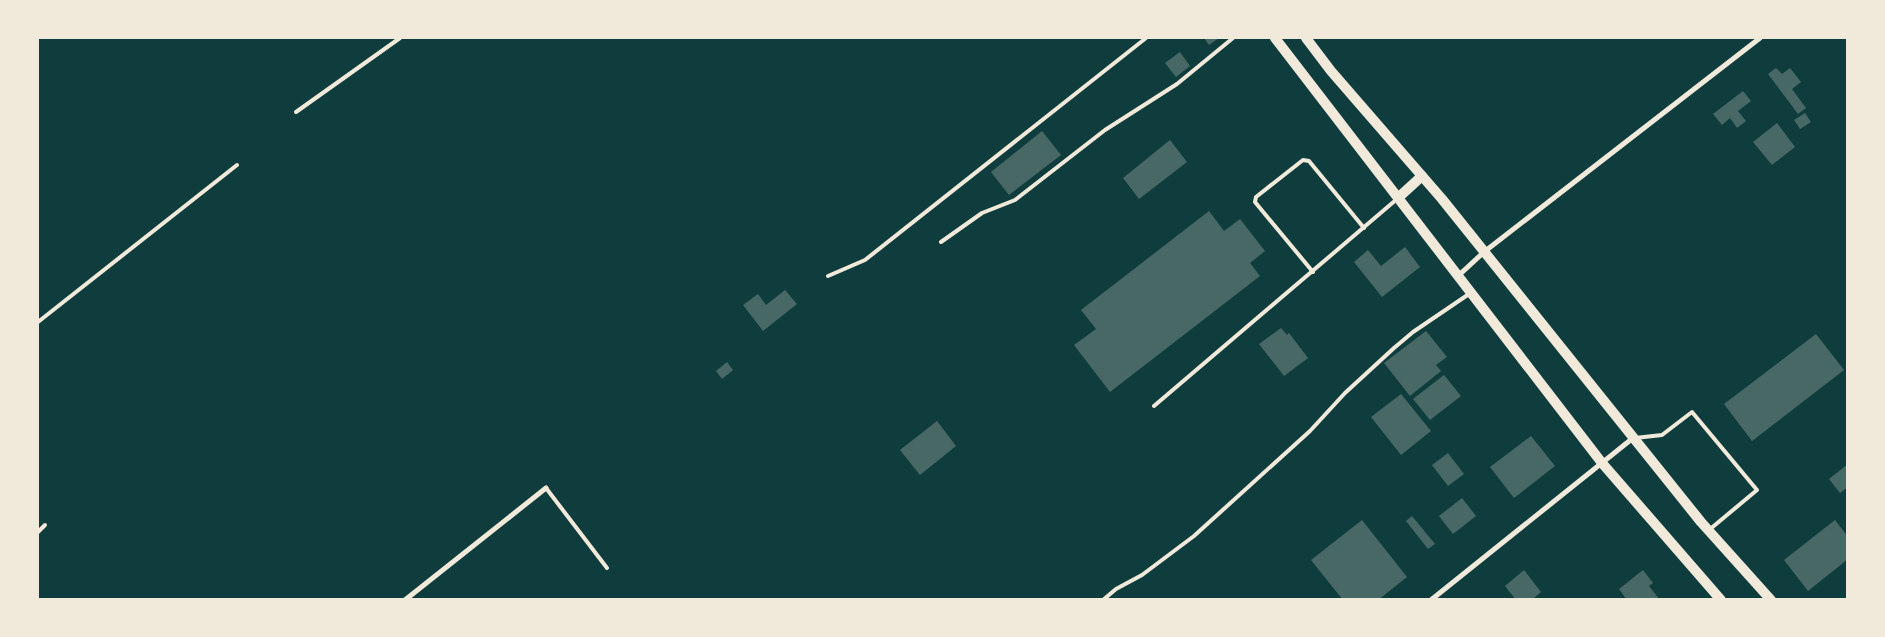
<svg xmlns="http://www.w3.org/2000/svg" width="1885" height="637" font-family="Manrope,sans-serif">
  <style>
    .building { fill: #486865 }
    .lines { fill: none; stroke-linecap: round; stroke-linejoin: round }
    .service { stroke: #f1e9da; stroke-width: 4 }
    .minor { stroke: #f1e9da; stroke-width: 5 }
    .secondary { stroke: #f1e9da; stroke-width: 10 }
  </style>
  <rect width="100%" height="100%" fill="#0f3d3e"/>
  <g class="building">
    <polygon points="1204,38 1219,38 1209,45"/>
    <polygon points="1180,52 1190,66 1176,77 1165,63"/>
    <polygon points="1776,68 1782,74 1790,68 1801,82 1792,89 1806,108 1798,114 1768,74"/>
    <polygon points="1743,91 1751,101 1738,111 1746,121 1737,128 1730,118 1722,125 1713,114"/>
    <polygon points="1805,113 1811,122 1800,129 1794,120"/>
    <polygon points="1777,123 1795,147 1772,165 1753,142"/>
    <polygon points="1042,131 1061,155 1009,195 991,172"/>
    <polygon points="1170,140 1187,162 1139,199 1123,178"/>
    <polygon points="1209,211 1224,231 1240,219 1265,251 1250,263 1260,276 1110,392 1074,345 1096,329 1081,310"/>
    <polygon points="1405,247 1420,267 1382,297 1354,262 1368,250 1381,266"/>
    <polygon points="785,290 797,304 763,331 743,305 758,294 766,305"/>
    <polygon points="1281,328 1287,335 1289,333 1308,358 1284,376 1259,344"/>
    <polygon points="1426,331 1447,357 1436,365 1441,371 1410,396 1384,363"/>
    <polygon points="1816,334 1844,370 1752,441 1724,404"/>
    <polygon points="727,362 733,370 722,379 716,371"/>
    <polygon points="1444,375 1461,396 1430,420 1413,399"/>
    <polygon points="1401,394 1431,431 1401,455 1371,417"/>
    <polygon points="937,421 956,446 920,475 900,450"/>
    <polygon points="1531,436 1555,466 1514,498 1490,467"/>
    <polygon points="1448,453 1464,474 1448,486 1432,465"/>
    <polygon points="1848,464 1848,487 1840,493 1829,479"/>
    <polygon points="1462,498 1476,516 1453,534 1439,516"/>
    <polygon points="1412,516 1435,544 1428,549 1406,521"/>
    <polygon points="1362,520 1407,577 1378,600 1360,598 1343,600 1311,560"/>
    <polygon points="1835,520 1848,537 1848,559 1808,591 1784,560"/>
    <polygon points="1524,570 1541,592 1532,600 1516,600 1505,586"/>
    <polygon points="1643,570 1653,583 1649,586 1660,600 1627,600 1619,589"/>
  </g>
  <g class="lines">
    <g class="service">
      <polyline points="296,112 400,38"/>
      <polyline points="941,242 982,213 1015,200 1105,130 1177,84 1233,38"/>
      <polyline points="1313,272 1255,202 1256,197 1303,160 1309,161 1364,228"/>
      <polyline points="828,276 865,260 1146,38"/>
      <polyline points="38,322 237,165"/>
      <polyline points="1154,406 1397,199"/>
      <polyline points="1635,438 1662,435 1692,412 1757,490 1709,530"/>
      <polyline points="546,488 607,568"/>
      <polyline points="38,532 45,525"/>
      <polyline points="1103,600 1116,589 1142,575 1194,536 1310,431 1345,393 1394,348 1413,332 1469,294"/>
    </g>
    <g class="minor">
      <polyline points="1458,276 1484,252 1760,38"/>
      <polyline points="405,600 546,488"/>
      <polyline points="1431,600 1633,438"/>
    </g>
    <g class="secondary">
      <polyline points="1275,38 1602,463 1721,600"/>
      <polyline points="1306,38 1331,71 1442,199 1701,522 1771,600"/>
      <polyline points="1399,197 1422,176"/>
    </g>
  </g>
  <rect width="1885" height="637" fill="none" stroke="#f1e9da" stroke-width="78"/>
</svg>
